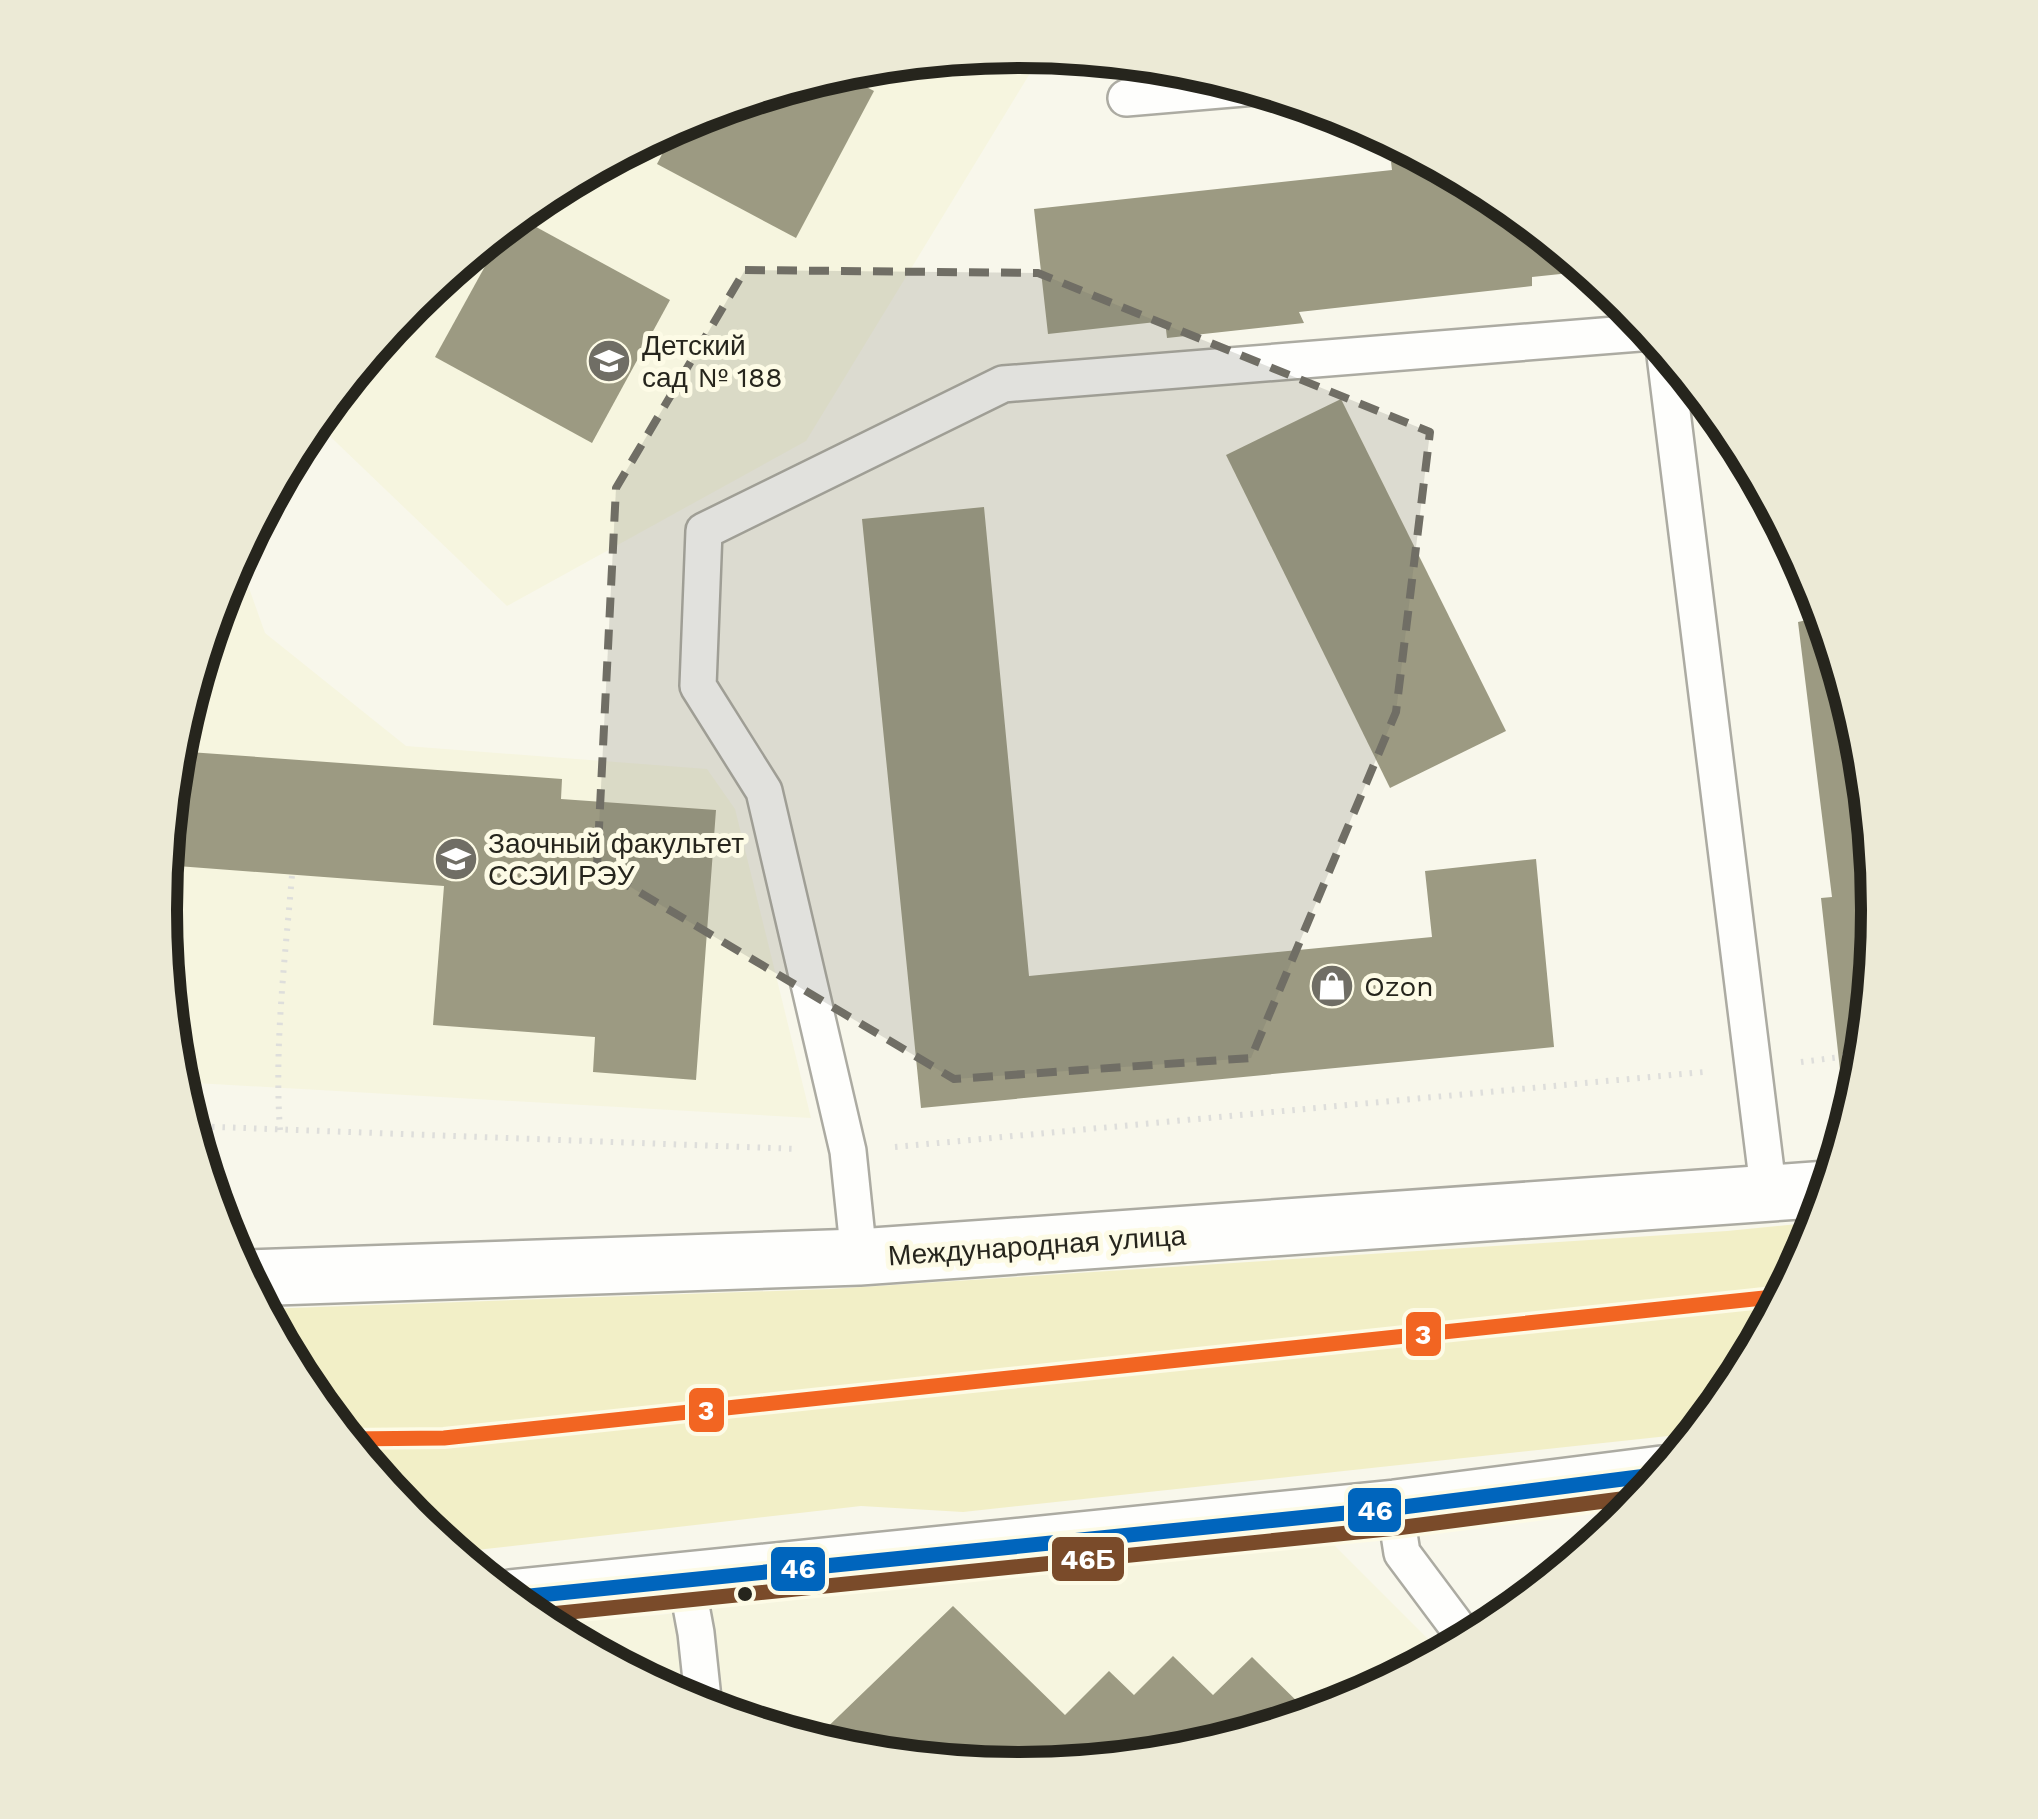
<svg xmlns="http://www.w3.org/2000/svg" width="2038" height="1819" font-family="'Work Sans',sans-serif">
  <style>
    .built { fill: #f6f5df }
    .green { fill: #f2efc7 }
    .building { fill: #9c9a82 }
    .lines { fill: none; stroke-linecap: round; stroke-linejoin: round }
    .lane-casing { stroke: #acaba2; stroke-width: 40 }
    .street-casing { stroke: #acaba2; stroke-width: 60 }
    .secondary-casing { stroke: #acaba2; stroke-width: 60 }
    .path { stroke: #dededb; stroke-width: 6; stroke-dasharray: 2.5 8; stroke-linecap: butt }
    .lane { stroke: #fefefc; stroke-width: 35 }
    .street { stroke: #fefefc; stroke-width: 55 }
    .secondary { stroke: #fefefc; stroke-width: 55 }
    .bus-1-casing { stroke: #fdfbe6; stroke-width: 22 }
    .bus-2-casing { stroke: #fdfbe6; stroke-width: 22 }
    .bus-1 { stroke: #0065bd; stroke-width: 15 }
    .bus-2 { stroke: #7a4b2a; stroke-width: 15 }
    .tram-1-casing { stroke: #fdfbe6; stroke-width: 22 }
    .tram-1 { stroke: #f26522; stroke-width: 15 }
    .marked { fill: #706e65; fill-opacity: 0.2; stroke: #706e65; stroke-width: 8; stroke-dasharray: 20 12; stroke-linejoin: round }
    .bus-dot { fill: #26251d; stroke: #fdfbe6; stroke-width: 4 }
    .labels { text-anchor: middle; stroke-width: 10; stroke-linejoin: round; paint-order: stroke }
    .poi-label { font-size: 28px; fill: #26251d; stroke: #fdfbe6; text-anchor: start }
    .street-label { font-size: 28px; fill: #26251d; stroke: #fdfbe6 }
    .rim { fill: none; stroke: #26251d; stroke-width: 12 }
    .line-badge { stroke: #fdfbe6; stroke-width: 4 }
    .badge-label { font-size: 28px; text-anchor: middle; font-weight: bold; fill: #fff }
  </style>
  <rect width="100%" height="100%" fill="#f8f7eb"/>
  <g class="built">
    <polygon points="1019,50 1043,52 806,441 507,606 314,421 412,301 542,195 691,115 852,66"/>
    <polygon points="238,557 265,633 406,746 707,769 735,809 811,1118 178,1082 160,909 176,741 225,580"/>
    <polygon points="1329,1540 1442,1653 1347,1704 1186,1753 1018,1769 851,1752 690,1703 542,1624 659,1615"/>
  </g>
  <polygon class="green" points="1818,1222 1813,1239 1733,1387 1696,1433 963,1512 861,1506 468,1551 459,1557 411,1517 304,1387 263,1309 831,1289 1727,1231"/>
  <g class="building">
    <polygon points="836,71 874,91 796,238 657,164 679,121 691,115"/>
    <polygon points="1427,158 1497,195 1589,271 1532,277 1532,286 1299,312 1304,323 1167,338 1165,321 1048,334 1034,209 1392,170 1391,162"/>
    <polygon points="516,216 670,300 592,443 435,357 510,221"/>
    <polygon points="1341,399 1506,731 1390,788 1226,455"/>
    <polygon points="984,507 1029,976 1432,937 1425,871 1536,859 1554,1047 921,1108 862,519"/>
    <polygon points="1824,616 1862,742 1878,910 1863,1069 1840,1070 1821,898 1832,897 1798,622"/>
    <polygon points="175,751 562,779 561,799 716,810 696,1080 593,1072 595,1037 433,1025 444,886 164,865"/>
    <polygon points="953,1606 1065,1715 1109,1671 1134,1695 1173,1656 1213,1695 1252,1657 1311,1715 1186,1753 1018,1769 851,1752 813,1741"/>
  </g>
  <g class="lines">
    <g class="lane-casing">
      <g id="lane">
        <polyline points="1126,98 1255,87"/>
        <polyline points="1664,347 1769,1195"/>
        <polyline points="859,1257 848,1151 764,791 698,686 704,531 1003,384 1652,332"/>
        <polyline points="1395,1508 1402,1553 1467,1640"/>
        <polyline points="686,1579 696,1633 704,1708"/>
      </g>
    </g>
    <g class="street-casing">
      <polyline id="street" points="246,1278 859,1257 1828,1189"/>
    </g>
    <g class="secondary-casing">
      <polyline id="secondary" points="510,1598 1395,1508 1662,1474"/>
    </g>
    <g class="path">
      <polyline points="1801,1062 1864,1054"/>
      <polyline points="191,1126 798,1149"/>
      <path d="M280 1130C274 1045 285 960 292 875"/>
      <polyline points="895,1147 1704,1072"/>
      <polyline points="415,1520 436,1520 438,1539"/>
    </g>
    <use href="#lane" class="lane"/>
    <use href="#street" class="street"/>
    <use href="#secondary" class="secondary"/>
    <g class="bus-1-casing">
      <polyline id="bus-1" points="510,1598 1395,1508 1662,1474"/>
    </g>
    <g class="bus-2-casing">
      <polyline id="bus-2" points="531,1616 1397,1528 1644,1496"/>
    </g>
    <use href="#bus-1" class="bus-1"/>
    <use href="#bus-2" class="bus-2"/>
    <g class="tram-1-casing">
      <polyline id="tram-1" points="347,1439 444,1438 1782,1296"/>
    </g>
    <use href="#tram-1" class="tram-1"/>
  </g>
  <path class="marked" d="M745 270 1038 273 1430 432 1396 712 1251 1058 954 1079 597 867 616 488Z"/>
  <defs>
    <g id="school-disc" transform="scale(2.25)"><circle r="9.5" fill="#706e65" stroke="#fdfbe6"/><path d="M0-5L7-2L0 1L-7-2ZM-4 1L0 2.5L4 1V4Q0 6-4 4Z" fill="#fff"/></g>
    <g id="university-disc" transform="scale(2.25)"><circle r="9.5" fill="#706e65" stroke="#fdfbe6"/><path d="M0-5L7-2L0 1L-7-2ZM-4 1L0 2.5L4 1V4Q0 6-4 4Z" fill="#fff"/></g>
    <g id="shop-disc" transform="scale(2.25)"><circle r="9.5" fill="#706e65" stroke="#fdfbe6"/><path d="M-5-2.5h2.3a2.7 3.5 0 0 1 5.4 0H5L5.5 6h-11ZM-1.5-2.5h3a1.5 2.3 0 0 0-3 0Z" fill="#fff"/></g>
  </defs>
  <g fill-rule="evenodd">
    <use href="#school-disc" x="609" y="361"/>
    <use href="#university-disc" x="456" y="859"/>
    <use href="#shop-disc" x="1332" y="986"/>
  </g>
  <circle class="bus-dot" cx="745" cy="1594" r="9"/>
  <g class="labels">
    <g class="poi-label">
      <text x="642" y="355">Детский<tspan x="642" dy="32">сад № 188</tspan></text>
      <text x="488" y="853">Заочный факультет<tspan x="488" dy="32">ССЭИ РЭУ</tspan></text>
      <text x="1364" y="996">Ozon</text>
    </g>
    <g class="street-label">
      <text transform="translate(1037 1245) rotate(-4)" y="10">Международная улица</text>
    </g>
  </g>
  <path d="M0 0H2038V1819H0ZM177 910a842 842 0 1 1 1684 0a842 842 0 1 1-1684 0Z" fill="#ecead6" fill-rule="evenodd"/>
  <path class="rim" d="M177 910a842 842 0 1 1 1684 0a842 842 0 1 1-1684 0Z"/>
  <g class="line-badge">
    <rect x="1404" y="1310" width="39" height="48" rx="10" fill="#f26522"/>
    <rect x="687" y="1386" width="39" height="48" rx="10" fill="#f26522"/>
    <rect x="1346" y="1486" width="57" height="48" rx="10" fill="#0065bd"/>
    <rect x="1050" y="1535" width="76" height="48" rx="10" fill="#7a4b2a"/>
    <rect x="769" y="1545" width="58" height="48" rx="10" fill="#0065bd"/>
  </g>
  <g class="badge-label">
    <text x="1423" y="1344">3</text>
    <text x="706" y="1420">3</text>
    <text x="1375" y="1520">46</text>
    <text x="1088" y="1569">46Б</text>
    <text x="798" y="1578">46</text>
  </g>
</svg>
